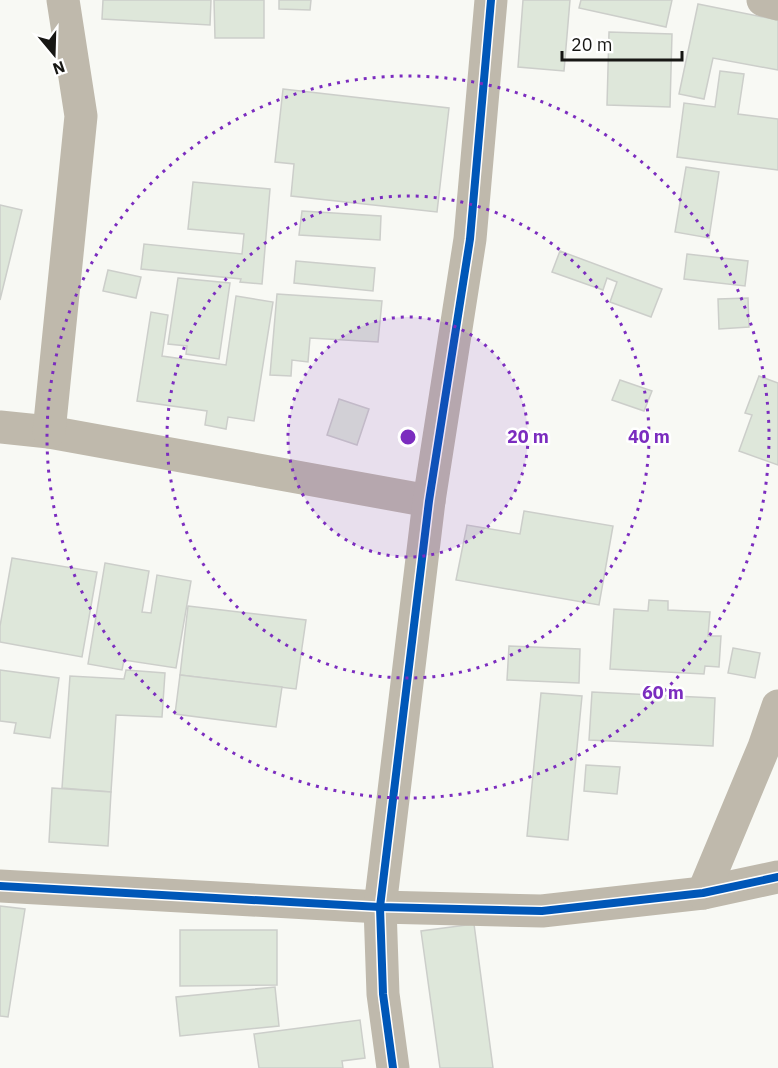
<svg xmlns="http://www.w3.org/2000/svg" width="778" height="1068" font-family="'IBM Plex Sans',sans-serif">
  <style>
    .building { fill: #dee7da; stroke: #ccceca; stroke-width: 1.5 }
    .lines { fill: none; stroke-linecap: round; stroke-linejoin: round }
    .minor { stroke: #bfb9ac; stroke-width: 33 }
    .cycleway-casing { stroke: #fff; stroke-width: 11 }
    .cycleway { stroke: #0057b8; stroke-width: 8 }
    .ring { fill: none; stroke: #7b2cbf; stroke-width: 3; stroke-dasharray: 3 6 }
    .centre { fill: #7b2cbf; stroke: #fff; stroke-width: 3 }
    .ring-label { font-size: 18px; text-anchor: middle; font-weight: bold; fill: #7b2cbf; stroke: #fff; stroke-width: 5; stroke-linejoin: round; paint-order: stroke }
  </style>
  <rect width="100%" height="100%" fill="#f8f9f4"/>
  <g class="building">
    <polygon points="103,0 211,0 210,25 102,19"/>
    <polygon points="214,0 264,0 264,38 215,38"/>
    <polygon points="279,0 311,0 310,10 279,9"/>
    <polygon points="523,0 570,0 564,71 518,67"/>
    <polygon points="581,0 672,0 666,27 579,8"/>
    <polygon points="698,4 778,20 778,70 713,58 704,99 679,94"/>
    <polygon points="609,32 672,34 670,107 607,105"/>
    <polygon points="720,71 744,74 738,114 778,119 778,170 677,157 684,103 715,107"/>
    <polygon points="283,89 449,108 437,212 291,196 294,164 275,162"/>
    <polygon points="686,167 719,172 709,238 675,232"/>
    <polygon points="193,182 270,189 262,284 240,282 241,279 141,269 144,244 242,254 244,234 188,229"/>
    <polygon points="0,205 22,210 0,300"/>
    <polygon points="302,211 381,216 380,240 299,235"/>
    <polygon points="560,251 662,289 651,317 610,302 617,282 607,278 603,290 552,272"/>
    <polygon points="687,254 748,261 745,286 684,279"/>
    <polygon points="296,261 375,268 373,291 294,283"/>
    <polygon points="108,270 141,277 136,298 103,291"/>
    <polygon points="178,278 230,283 219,359 186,354 187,346 168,344"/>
    <polygon points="277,294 382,301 378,342 310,338 308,362 292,360 291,376 270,375"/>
    <polygon points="236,296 273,302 254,421 228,417 226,429 205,425 207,411 137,401 151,312 168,315 162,356 226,365"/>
    <polygon points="748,298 749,327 719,329 718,299"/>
    <polygon points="759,376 778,383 778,465 739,451 752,415 745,413"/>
    <polygon points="620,380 652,391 644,411 612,400"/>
    <polygon points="339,399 369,409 357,445 327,435"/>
    <polygon points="524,511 613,526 599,605 456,580 467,525 520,534"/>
    <polygon points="12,558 97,572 82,657 0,642 0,626"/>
    <polygon points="105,563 149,571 142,612 151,613 157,575 191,581 176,668 124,660 122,670 88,664"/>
    <polygon points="649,600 668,601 668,610 710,612 708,636 721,636 719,667 705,666 704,674 610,669 614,609 648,611"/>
    <polygon points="188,606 306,620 296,689 180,675"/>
    <polygon points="509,646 580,649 579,683 507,680"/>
    <polygon points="733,648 760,653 755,678 728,673"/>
    <polygon points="0,670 59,678 50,738 14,733 16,723 0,721"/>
    <polygon points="126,670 165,673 162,717 116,715 111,792 62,788 70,676 124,679"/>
    <polygon points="180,675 282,687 276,727 175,714"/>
    <polygon points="592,692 715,698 713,746 589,740"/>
    <polygon points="541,693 582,696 568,840 527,836"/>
    <polygon points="586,765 620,767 617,794 584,791"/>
    <polygon points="52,788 111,792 108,846 49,842"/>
    <polygon points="0,906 25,909 8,1017 0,1016"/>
    <polygon points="474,924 493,1068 440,1068 421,931"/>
    <polygon points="180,930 277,930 277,985 180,986"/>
    <polygon points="275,987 279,1026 180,1036 176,997"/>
    <polygon points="360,1020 365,1058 342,1061 343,1068 259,1068 254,1034"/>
  </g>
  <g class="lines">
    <g class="minor">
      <polyline points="763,0 778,4"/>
      <polyline points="0,427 49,432 429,501"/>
      <polyline points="49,432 81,116 63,0"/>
      <polyline points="0,886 380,907 542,911 703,893 778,877"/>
      <polyline points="703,893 764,747 778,706"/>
      <polyline points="393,1068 383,994 380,907 429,501 470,239 491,0"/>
    </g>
    <g class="cycleway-casing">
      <g id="cycleway">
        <polyline points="0,886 380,907 542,911 703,893 778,877"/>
        <polyline points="393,1068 383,994 380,907 429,501 470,239 491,0"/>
      </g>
    </g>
    <use href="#cycleway" class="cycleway"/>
  </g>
  <circle cx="408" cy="437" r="120" fill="#7b2cbf" fill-opacity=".12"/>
  <g class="ring">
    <circle cx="408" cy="437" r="120"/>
    <circle cx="408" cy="437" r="241"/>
    <circle cx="408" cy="437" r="361"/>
  </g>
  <circle cx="408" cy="437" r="9" class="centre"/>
  <g class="ring-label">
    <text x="528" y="443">20 m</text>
    <text x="649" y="443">40 m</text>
    <text x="663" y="699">60 m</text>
  </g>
  <g transform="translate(54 54) rotate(161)" stroke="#ffffff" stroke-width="4.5" paint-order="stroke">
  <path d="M0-4.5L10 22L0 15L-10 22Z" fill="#171714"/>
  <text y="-9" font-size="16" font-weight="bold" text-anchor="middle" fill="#171714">N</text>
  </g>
  <path d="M562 51v9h120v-9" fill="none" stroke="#171714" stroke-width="3"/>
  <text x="571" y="51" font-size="18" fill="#171714" stroke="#ffffff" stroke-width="4.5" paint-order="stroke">20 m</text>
</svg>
